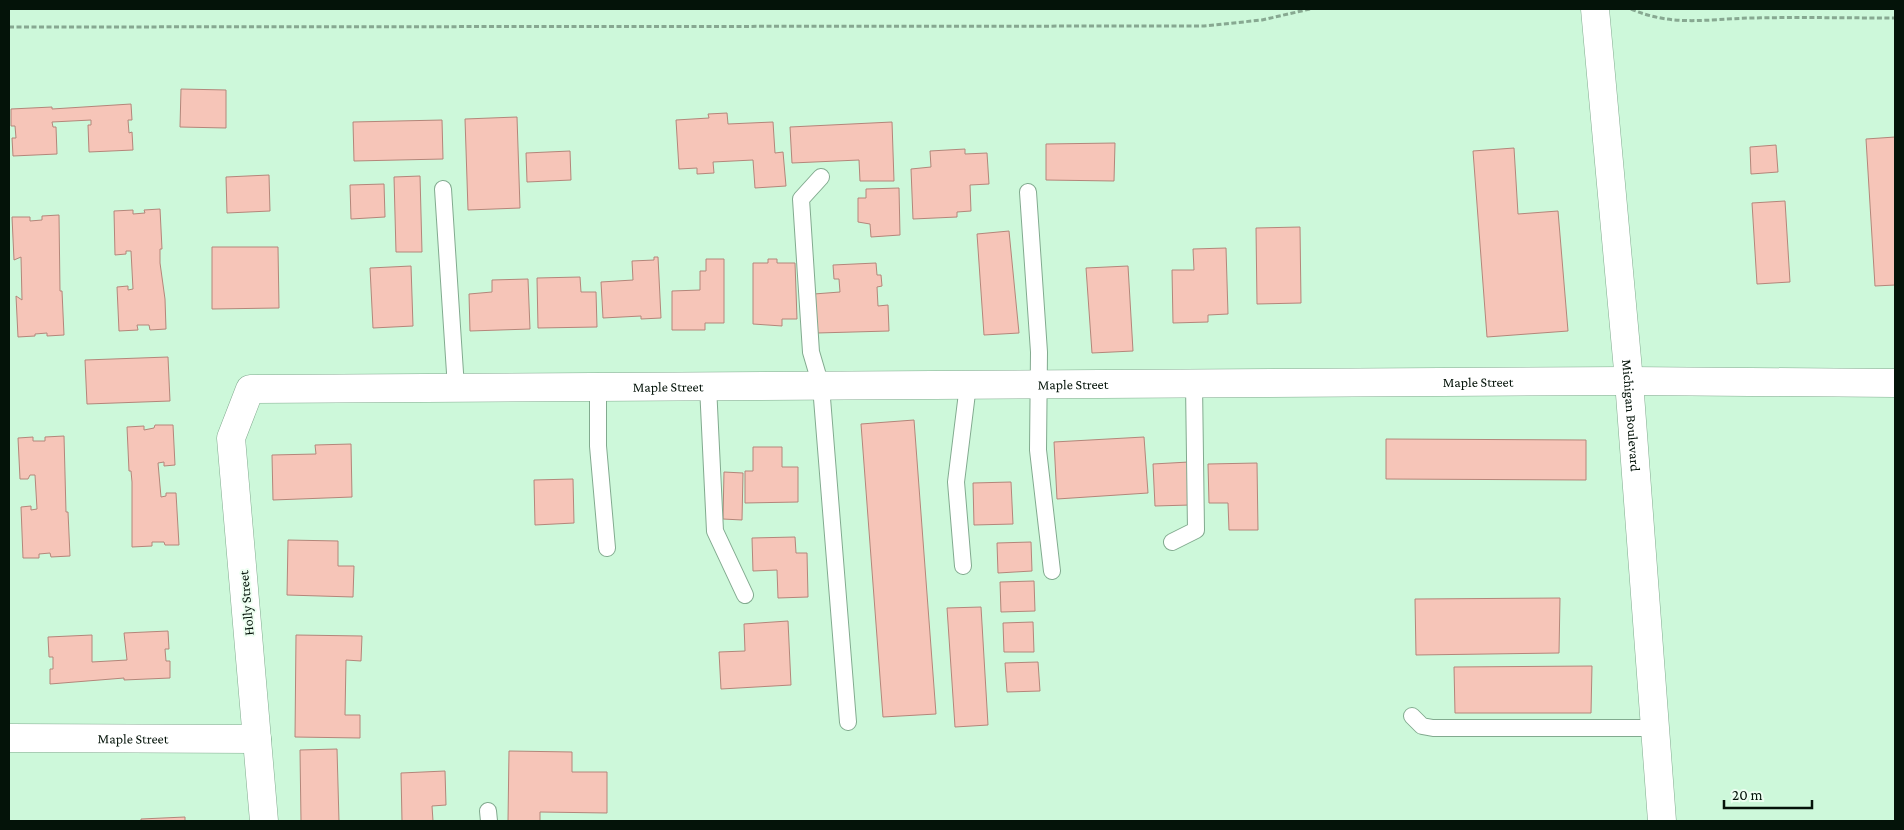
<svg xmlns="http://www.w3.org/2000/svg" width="1904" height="830" font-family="'Crimson Pro',serif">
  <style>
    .building { fill: #f6c5b8; stroke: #b4867a }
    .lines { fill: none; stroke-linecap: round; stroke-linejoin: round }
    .service-casing { stroke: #82aa8f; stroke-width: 18 }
    .minor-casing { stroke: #82aa8f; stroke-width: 29 }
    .path { stroke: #87a891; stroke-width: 3; stroke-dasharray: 5 2.5; stroke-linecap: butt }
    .service { stroke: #fff; stroke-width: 16 }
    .minor { stroke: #fff; stroke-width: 28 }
    .labels { text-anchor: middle; stroke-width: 4; stroke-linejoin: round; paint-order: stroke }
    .street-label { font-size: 14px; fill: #041309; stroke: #edfef1 }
  </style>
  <rect width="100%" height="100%" fill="#cdf8da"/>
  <g class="building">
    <polygon points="181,89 226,90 226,128 180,127"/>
    <polygon points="131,104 132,120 128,120 129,133 132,132 133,150 89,152 88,125 91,125 91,120 52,122 53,127 56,127 57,154 13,156 12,138 16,138 15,126 11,126 11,109 52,107 52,109"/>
    <polygon points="727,113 728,124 773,122 775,153 783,152 786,186 755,188 753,160 713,162 714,173 697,174 697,168 679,169 676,120 709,118 708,114"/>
    <polygon points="517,117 520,208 468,210 465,119"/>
    <polygon points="442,120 443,159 354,161 353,122"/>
    <polygon points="892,122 894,181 860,181 859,160 792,163 790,127"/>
    <polygon points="1895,137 1895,285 1875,286 1866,139"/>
    <polygon points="1115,143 1114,181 1046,180 1046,144"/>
    <polygon points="1776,145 1778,172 1751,174 1750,147"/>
    <polygon points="1514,148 1518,214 1558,211 1568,331 1487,337 1473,151"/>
    <polygon points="965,149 965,154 987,153 989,184 970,185 971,211 957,212 957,217 913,219 911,169 931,167 930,151"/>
    <polygon points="570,151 571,180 527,182 526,153"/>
    <polygon points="269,175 270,211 227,213 226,177"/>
    <polygon points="420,176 422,252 396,252 394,177"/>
    <polygon points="384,184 385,217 351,219 350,185"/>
    <polygon points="899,188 900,235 871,237 870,224 858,222 858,198 866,198 866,189"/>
    <polygon points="1785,201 1790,282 1757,284 1752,203"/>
    <polygon points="160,209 162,249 160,249 160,263 165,299 166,329 150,330 149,325 137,325 138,330 119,331 117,287 128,286 128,290 133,289 131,251 126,251 126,254 115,255 114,211 133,210 133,214 145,213 144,210"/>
    <polygon points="59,215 60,291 62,291 64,335 47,336 47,333 35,334 35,336 18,337 16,296 22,300 21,257 14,260 12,217 30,217 30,221 42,220 42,216"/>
    <polygon points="1300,227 1301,303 1257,304 1256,228"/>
    <polygon points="1009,231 1019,333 984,335 977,234"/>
    <polygon points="212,247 278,247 279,308 212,309"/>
    <polygon points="1226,248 1228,314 1208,315 1208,322 1173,323 1172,270 1194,270 1193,249"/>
    <polygon points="654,257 658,257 661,318 641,319 641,316 603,318 601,282 633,280 632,261 654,260"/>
    <polygon points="706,259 724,259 724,323 705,323 705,330 672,330 672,291 700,290 700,271 706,271"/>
    <polygon points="768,259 777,259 777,263 795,263 797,319 782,319 782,326 753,324 753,263 768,263"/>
    <polygon points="876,263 877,275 881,275 882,286 877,287 878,306 888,305 889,331 817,333 814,294 840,292 839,279 834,279 833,265"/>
    <polygon points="411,266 413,326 373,328 370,268"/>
    <polygon points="1128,266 1133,351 1092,353 1086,268"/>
    <polygon points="580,277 581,292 596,292 597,327 538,328 537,278"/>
    <polygon points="528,279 530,329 470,331 469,294 492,292 492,280"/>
    <polygon points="168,357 170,401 87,404 85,360"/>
    <polygon points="914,420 936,714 883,717 861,424"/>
    <polygon points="155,425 173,425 175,465 164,466 164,462 158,463 161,497 166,496 166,493 176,493 179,545 165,545 164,542 152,542 152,546 132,547 132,482 131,471 129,471 127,427 144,426 144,430 154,428"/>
    <polygon points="64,436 66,512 68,512 70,556 51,557 50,553 39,554 39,558 23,558 21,507 31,506 31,510 37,509 35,475 30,475 28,479 20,479 18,438 33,437 33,441 45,441 45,437"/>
    <polygon points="1144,437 1148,493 1057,499 1054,442"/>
    <polygon points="1386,439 1586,440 1586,480 1386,479"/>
    <polygon points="351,444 352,497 273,500 272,455 316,454 315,445"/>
    <polygon points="753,447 782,447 782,467 798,467 798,502 745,503 745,471 753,471"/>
    <polygon points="1189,462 1190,505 1155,506 1153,464"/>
    <polygon points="1257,463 1258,530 1229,530 1228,503 1209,503 1208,464"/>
    <polygon points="724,472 743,473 742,520 723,519"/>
    <polygon points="573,479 574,523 535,525 534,480"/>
    <polygon points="1011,482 1013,524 974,525 973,483"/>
    <polygon points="795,537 796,553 807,553 808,597 778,598 777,570 753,571 752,538"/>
    <polygon points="288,540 338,541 338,566 354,566 353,597 287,595"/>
    <polygon points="1031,542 1032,571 998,573 997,543"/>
    <polygon points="1034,581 1035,611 1001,612 1000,582"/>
    <polygon points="1560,598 1559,653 1416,655 1415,599"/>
    <polygon points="981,607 988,725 955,727 947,608"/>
    <polygon points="788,621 791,685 721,689 719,652 745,651 744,624"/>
    <polygon points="1033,622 1034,652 1004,652 1003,623"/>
    <polygon points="168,631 169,649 165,649 166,661 170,661 170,678 124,680 124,678 50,684 50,669 53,669 53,657 49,657 48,637 92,635 92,662 127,660 124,633"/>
    <polygon points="296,635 362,636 361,661 346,660 345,715 360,715 360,738 295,737"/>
    <polygon points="1038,662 1040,691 1007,692 1005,663"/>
    <polygon points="1592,666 1591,713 1455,713 1454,667"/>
    <polygon points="337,749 339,821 301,821 300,750"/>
    <polygon points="509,751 572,752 572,772 607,772 607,813 540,812 540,821 508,821"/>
    <polygon points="445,771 446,805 432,806 433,821 402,821 401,773"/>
    <polygon points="185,817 185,821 141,821 141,819"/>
  </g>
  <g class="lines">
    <g class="service-casing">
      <g id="service">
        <polyline points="821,177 801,199 811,352 821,386 848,722"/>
        <polyline points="443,189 456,388"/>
        <polyline points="1028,192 1039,352 1038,450 1052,571"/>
        <polyline points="708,386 715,531 745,595"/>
        <polyline points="598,387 598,446 607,548"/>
        <polyline points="1172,542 1196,530 1194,384"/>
        <polyline points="963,566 956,482 968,385"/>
        <polyline points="1412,716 1422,726 1433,728 1655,728"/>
        <polyline points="488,811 489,821"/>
      </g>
    </g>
    <g class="minor-casing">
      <g id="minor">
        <path id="s1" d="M1595 9 1629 381 1662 821"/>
        <path id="s2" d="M9 738 257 739"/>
        <path id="s3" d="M264 821 231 438 250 389 1629 381 1895 383"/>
      </g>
    </g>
    <g class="path">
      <path d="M1631 9C1673 27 1707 19 1751 18 1799 17 1847 18 1895 18"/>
      <polyline points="9,27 1204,26 1262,20 1310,9"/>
    </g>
    <use href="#service" class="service"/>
    <use href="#minor" class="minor"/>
  </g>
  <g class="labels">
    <g class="street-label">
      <text dy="5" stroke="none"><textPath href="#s3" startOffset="1665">Maple Street</textPath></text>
      <text dy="5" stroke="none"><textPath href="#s3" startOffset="1260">Maple Street</textPath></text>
      <text dy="5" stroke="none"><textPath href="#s3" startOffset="855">Maple Street</textPath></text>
      <text dy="5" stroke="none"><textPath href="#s1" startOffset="408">Michigan Boulevard</textPath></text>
      <text transform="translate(246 603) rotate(-95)" y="5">Holly Street</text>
      <text dy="5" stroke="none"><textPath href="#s2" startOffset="124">Maple Street</textPath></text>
    </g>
  </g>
  <rect width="1904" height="830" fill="none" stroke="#041309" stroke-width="20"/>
  <path d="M1724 800v8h88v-8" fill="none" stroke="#041309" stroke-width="2.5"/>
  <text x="1732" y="800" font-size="15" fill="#041309" stroke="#edfef1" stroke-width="4" paint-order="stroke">20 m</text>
</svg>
